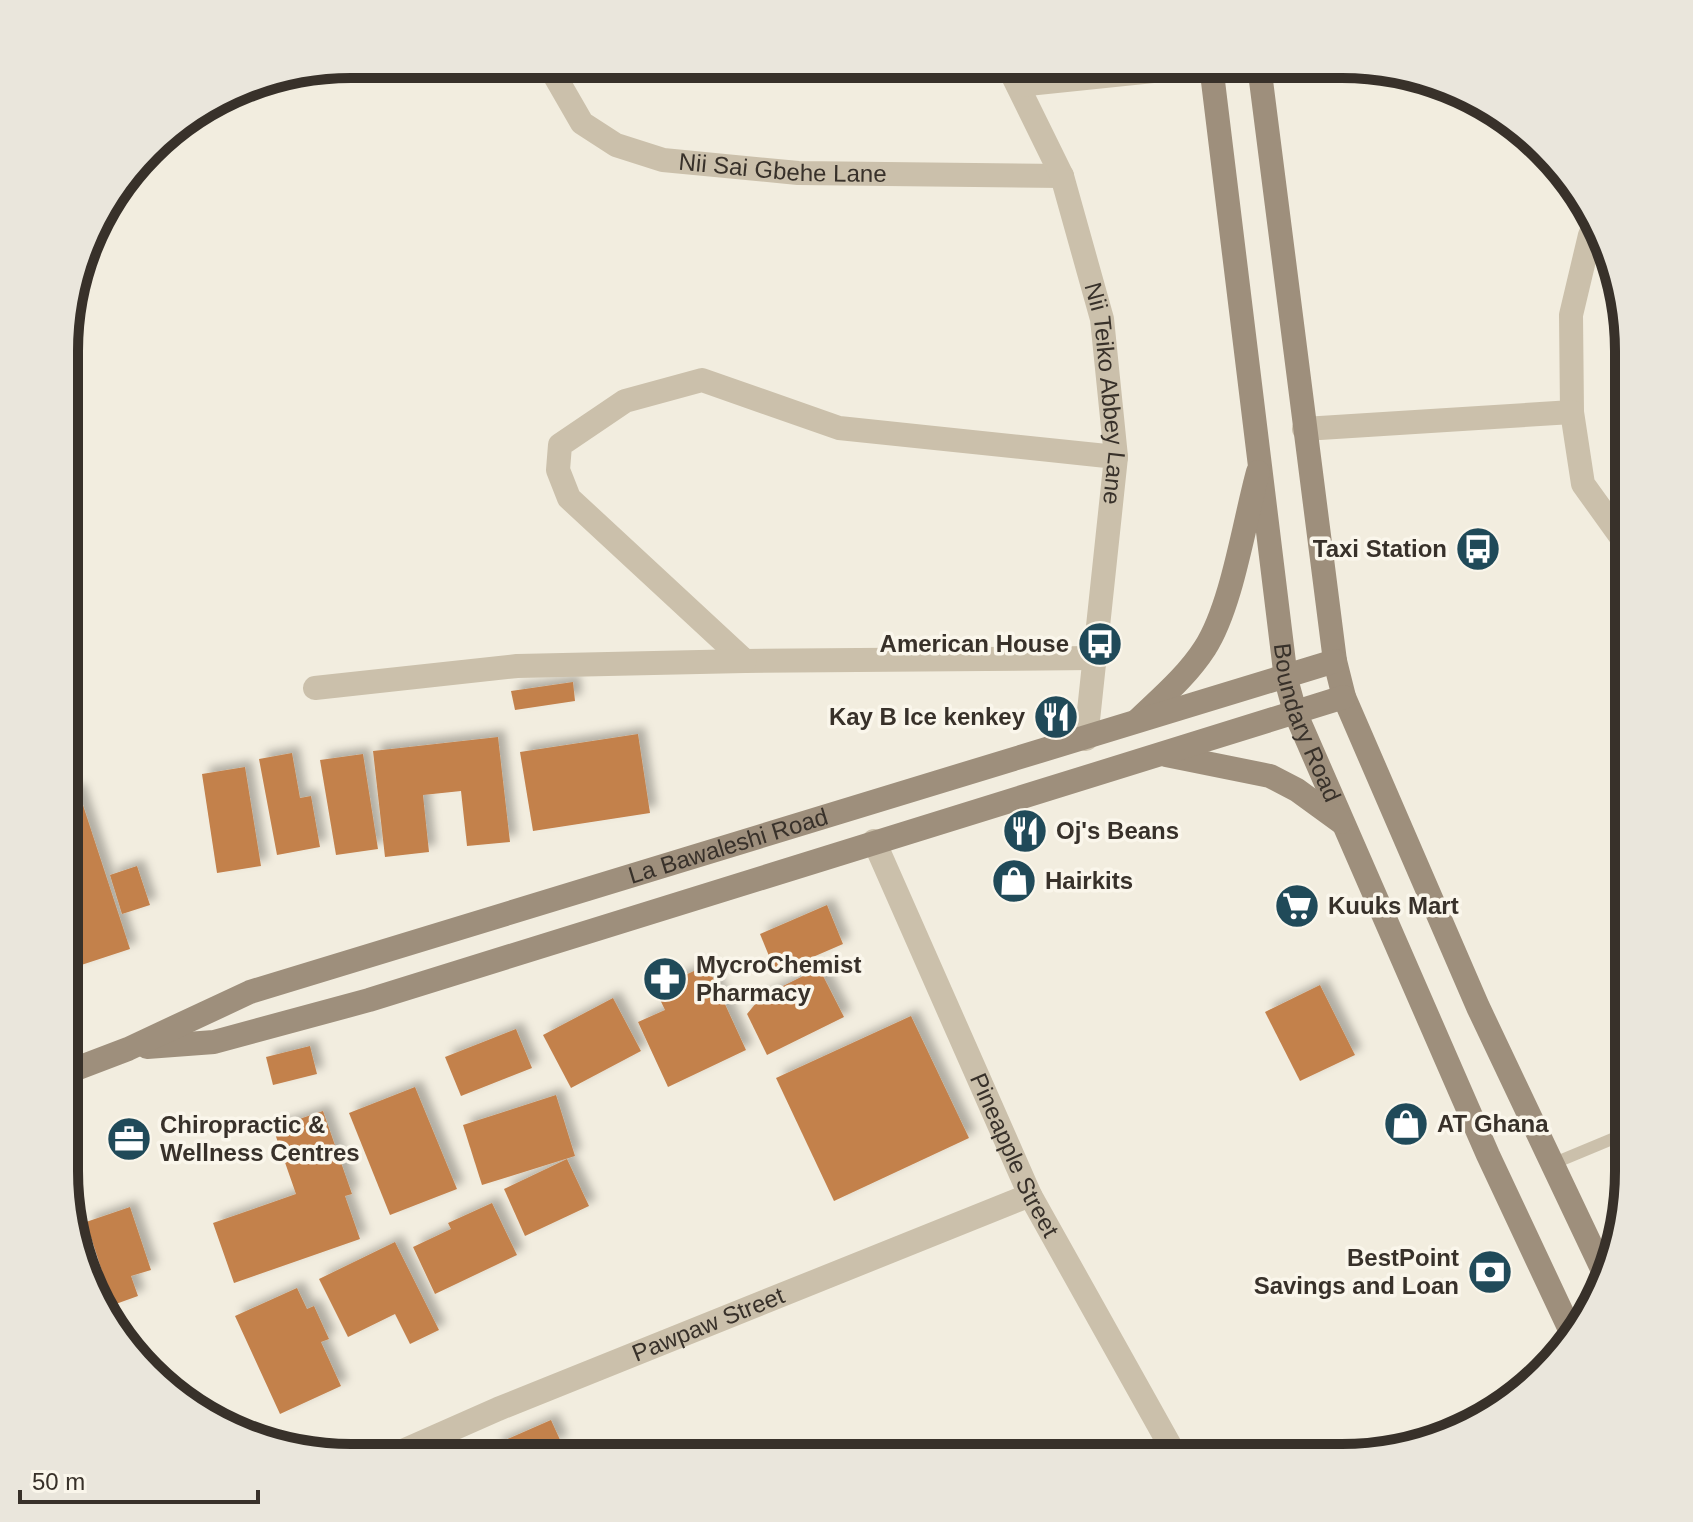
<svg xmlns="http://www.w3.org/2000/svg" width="1693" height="1522" font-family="Helvetica,sans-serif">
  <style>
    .building { fill: #c3814c; filter: url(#shadow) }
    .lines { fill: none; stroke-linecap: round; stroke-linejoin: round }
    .lane { stroke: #cbc0ab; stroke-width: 12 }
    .street { stroke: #cbc0ab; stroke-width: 24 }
    .secondary { stroke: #9e8f7c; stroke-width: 24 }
    .labels { text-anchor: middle; stroke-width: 7; stroke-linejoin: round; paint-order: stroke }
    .street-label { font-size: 24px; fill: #38312a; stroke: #faf6eb }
    .poi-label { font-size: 24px; font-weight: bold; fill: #38312a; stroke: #faf6eb; text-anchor: start }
    .rim { fill: none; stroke: #38312a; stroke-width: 10 }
  </style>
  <defs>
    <filter id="shadow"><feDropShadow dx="7" dy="-7" stdDeviation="4" flood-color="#0004"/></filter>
  </defs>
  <rect width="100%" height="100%" fill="#f2eddf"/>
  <g class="building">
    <polygon points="573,682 575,701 515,710 511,691"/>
    <polygon points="638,734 650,813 533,831 520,752"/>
    <polygon points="498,737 510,842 467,846 461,791 423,795 429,852 385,857 373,751"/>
    <polygon points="292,753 300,798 311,796 320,847 277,855 259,759"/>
    <polygon points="363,754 378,849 336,855 320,760"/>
    <polygon points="245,767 261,866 217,873 202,774"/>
    <polygon points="78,790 130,949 66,970 67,793"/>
    <polygon points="137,866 150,905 122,914 110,875"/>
    <polygon points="827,905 843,944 776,973 760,934"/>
    <polygon points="707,965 746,1050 668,1087 638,1022 665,1010 655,989"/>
    <polygon points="819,968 844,1017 767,1055 747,1014 761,997"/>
    <polygon points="1320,985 1355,1055 1300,1081 1265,1012"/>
    <polygon points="613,998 641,1051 571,1088 543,1035"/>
    <polygon points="911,1016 969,1138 834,1201 776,1078"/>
    <polygon points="516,1029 532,1068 461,1096 445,1057"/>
    <polygon points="310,1046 317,1074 273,1085 266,1057"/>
    <polygon points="415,1087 457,1189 390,1215 349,1113"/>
    <polygon points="556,1095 575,1156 482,1185 463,1125"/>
    <polygon points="323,1111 352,1194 345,1196 360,1239 234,1283 213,1223 296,1194 273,1128"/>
    <polygon points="567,1159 589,1206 525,1236 504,1189"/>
    <polygon points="492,1203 517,1255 435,1294 413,1247 451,1229 448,1223"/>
    <polygon points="130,1207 151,1270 131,1276 138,1296 113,1305 86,1222"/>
    <polygon points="395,1242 439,1330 410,1344 395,1314 348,1337 319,1279"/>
    <polygon points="297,1288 307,1309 314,1306 329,1339 321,1342 341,1386 280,1414 235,1316"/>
    <polygon points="551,1420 561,1442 525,1458 500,1458 494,1445"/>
  </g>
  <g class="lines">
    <polyline class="lane" points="1552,1164 1629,1132"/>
    <g class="street">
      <path id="s1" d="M548 64 582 123 616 145 663 160 798 173 1062 176"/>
      <path id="s2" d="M1007 64 1062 176 1102 319 1116 457 1086 739"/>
      <polyline points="251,84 263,79"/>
      <polyline points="1018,85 1211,65"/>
      <polyline points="1598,226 1590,235 1571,315 1572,412 1583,484 1629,548"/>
      <polyline points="1304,429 1572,412"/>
      <polyline points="1093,658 745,661 569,498 558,470 560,445 625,401 702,380 839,428 1116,457"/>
      <polyline points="315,688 517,666 745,661"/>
      <path id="s3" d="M874 841 1030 1195 1177 1458"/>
      <path id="s4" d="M387 1458 498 1409 1030 1195"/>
    </g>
    <g class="secondary">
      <path id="s5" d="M1211 65 1286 679 1295 712 1488 1155 1572 1334"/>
      <polyline points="1259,65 1335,661 1344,697 1478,1007 1605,1275"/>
      <path d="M1138 720C1162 697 1187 676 1205 648 1232 606 1244 523 1258 472"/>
      <polyline points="1166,755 1270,776 1297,790 1341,822"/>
      <polyline points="147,1047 214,1042 369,1000 1344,697"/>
      <path id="s6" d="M65 1073 128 1049 250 992 1335 661"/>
    </g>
  </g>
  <defs>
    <g id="bus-disc" transform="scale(2.3)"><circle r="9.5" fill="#204a59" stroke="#faf6eb"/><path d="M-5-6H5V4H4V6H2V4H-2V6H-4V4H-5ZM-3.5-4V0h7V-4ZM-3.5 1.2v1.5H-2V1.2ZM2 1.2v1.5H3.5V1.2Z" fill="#fff"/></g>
    <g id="restaurant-disc" transform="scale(2.3)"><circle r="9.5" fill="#204a59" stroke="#faf6eb"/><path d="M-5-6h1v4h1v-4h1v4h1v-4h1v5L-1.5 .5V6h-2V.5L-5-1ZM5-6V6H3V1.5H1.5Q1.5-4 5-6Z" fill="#fff"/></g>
    <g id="shop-disc" transform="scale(2.3)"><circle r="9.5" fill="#204a59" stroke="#faf6eb"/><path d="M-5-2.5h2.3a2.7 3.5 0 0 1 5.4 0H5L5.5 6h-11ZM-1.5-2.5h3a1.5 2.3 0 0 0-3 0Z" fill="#fff"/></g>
    <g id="supermarket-disc" transform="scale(2.3)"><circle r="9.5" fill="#204a59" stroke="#faf6eb"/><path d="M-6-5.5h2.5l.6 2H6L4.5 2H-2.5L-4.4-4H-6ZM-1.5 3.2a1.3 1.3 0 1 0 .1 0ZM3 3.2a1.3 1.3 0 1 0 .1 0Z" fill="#fff"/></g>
    <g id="pharmacy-disc" transform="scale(2.3)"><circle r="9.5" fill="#204a59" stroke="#faf6eb"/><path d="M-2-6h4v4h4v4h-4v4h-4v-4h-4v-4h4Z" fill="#fff"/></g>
    <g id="office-disc" transform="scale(2.3)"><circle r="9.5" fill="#204a59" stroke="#faf6eb"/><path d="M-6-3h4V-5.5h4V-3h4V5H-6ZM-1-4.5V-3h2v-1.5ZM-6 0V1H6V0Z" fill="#fff"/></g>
    <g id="bank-disc" transform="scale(2.3)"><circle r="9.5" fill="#204a59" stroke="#faf6eb"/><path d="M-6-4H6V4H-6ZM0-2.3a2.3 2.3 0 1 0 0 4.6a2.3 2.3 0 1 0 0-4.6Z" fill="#fff"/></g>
  </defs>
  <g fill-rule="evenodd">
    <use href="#bus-disc" x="1478" y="549"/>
    <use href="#bus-disc" x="1100" y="644"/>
    <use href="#restaurant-disc" x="1056" y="717"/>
    <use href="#restaurant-disc" x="1025" y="831"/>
    <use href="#shop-disc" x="1014" y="881"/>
    <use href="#supermarket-disc" x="1297" y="906"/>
    <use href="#pharmacy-disc" x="665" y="979"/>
    <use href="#shop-disc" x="1406" y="1124"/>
    <use href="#office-disc" x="129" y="1139"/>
    <use href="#bank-disc" x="1490" y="1272"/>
  </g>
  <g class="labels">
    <g class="street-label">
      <text dy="8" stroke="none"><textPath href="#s1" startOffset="278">Nii Sai Gbehe Lane</textPath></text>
      <text dy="8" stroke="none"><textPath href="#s2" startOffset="348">Nii Teiko Abbey Lane</textPath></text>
      <text dy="8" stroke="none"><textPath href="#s5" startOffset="666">Boundary Road</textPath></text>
      <text dy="8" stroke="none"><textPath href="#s6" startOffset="702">La Bawaleshi Road</textPath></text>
      <text dy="8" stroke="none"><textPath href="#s3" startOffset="344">Pineapple Street</textPath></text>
      <text dy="8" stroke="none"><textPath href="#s4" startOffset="348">Pawpaw Street</textPath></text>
    </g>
    <g class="poi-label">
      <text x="1447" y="557" text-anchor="end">Taxi Station</text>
      <text x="1069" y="652" text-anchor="end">American House</text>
      <text x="1025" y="725" text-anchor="end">Kay B Ice kenkey</text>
      <text x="1056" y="839">Oj's Beans</text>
      <text x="1045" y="889">Hairkits</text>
      <text x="1328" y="914">Kuuks Mart</text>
      <text x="696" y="973">MycroChemist<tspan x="696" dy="28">Pharmacy</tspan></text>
      <text x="1437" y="1132">AT Ghana</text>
      <text x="160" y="1133">Chiropractic &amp;<tspan x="160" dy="28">Wellness Centres</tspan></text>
      <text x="1459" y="1266" text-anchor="end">BestPoint<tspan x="1459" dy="28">Savings and Loan</tspan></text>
    </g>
  </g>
  <path d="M0 0H1693V1522H0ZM351 78H1342A273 273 0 0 1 1615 351V1171A273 273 0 0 1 1342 1444H351A273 273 0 0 1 78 1171V351A273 273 0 0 1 351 78Z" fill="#eae6dc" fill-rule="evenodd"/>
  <path class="rim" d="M351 78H1342A273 273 0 0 1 1615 351V1171A273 273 0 0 1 1342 1444H351A273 273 0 0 1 78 1171V351A273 273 0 0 1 351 78Z"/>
  <path d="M20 1490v12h238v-12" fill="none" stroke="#38312a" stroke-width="4"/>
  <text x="32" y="1490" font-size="24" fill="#38312a" stroke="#faf6eb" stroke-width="6" paint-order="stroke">50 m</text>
</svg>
